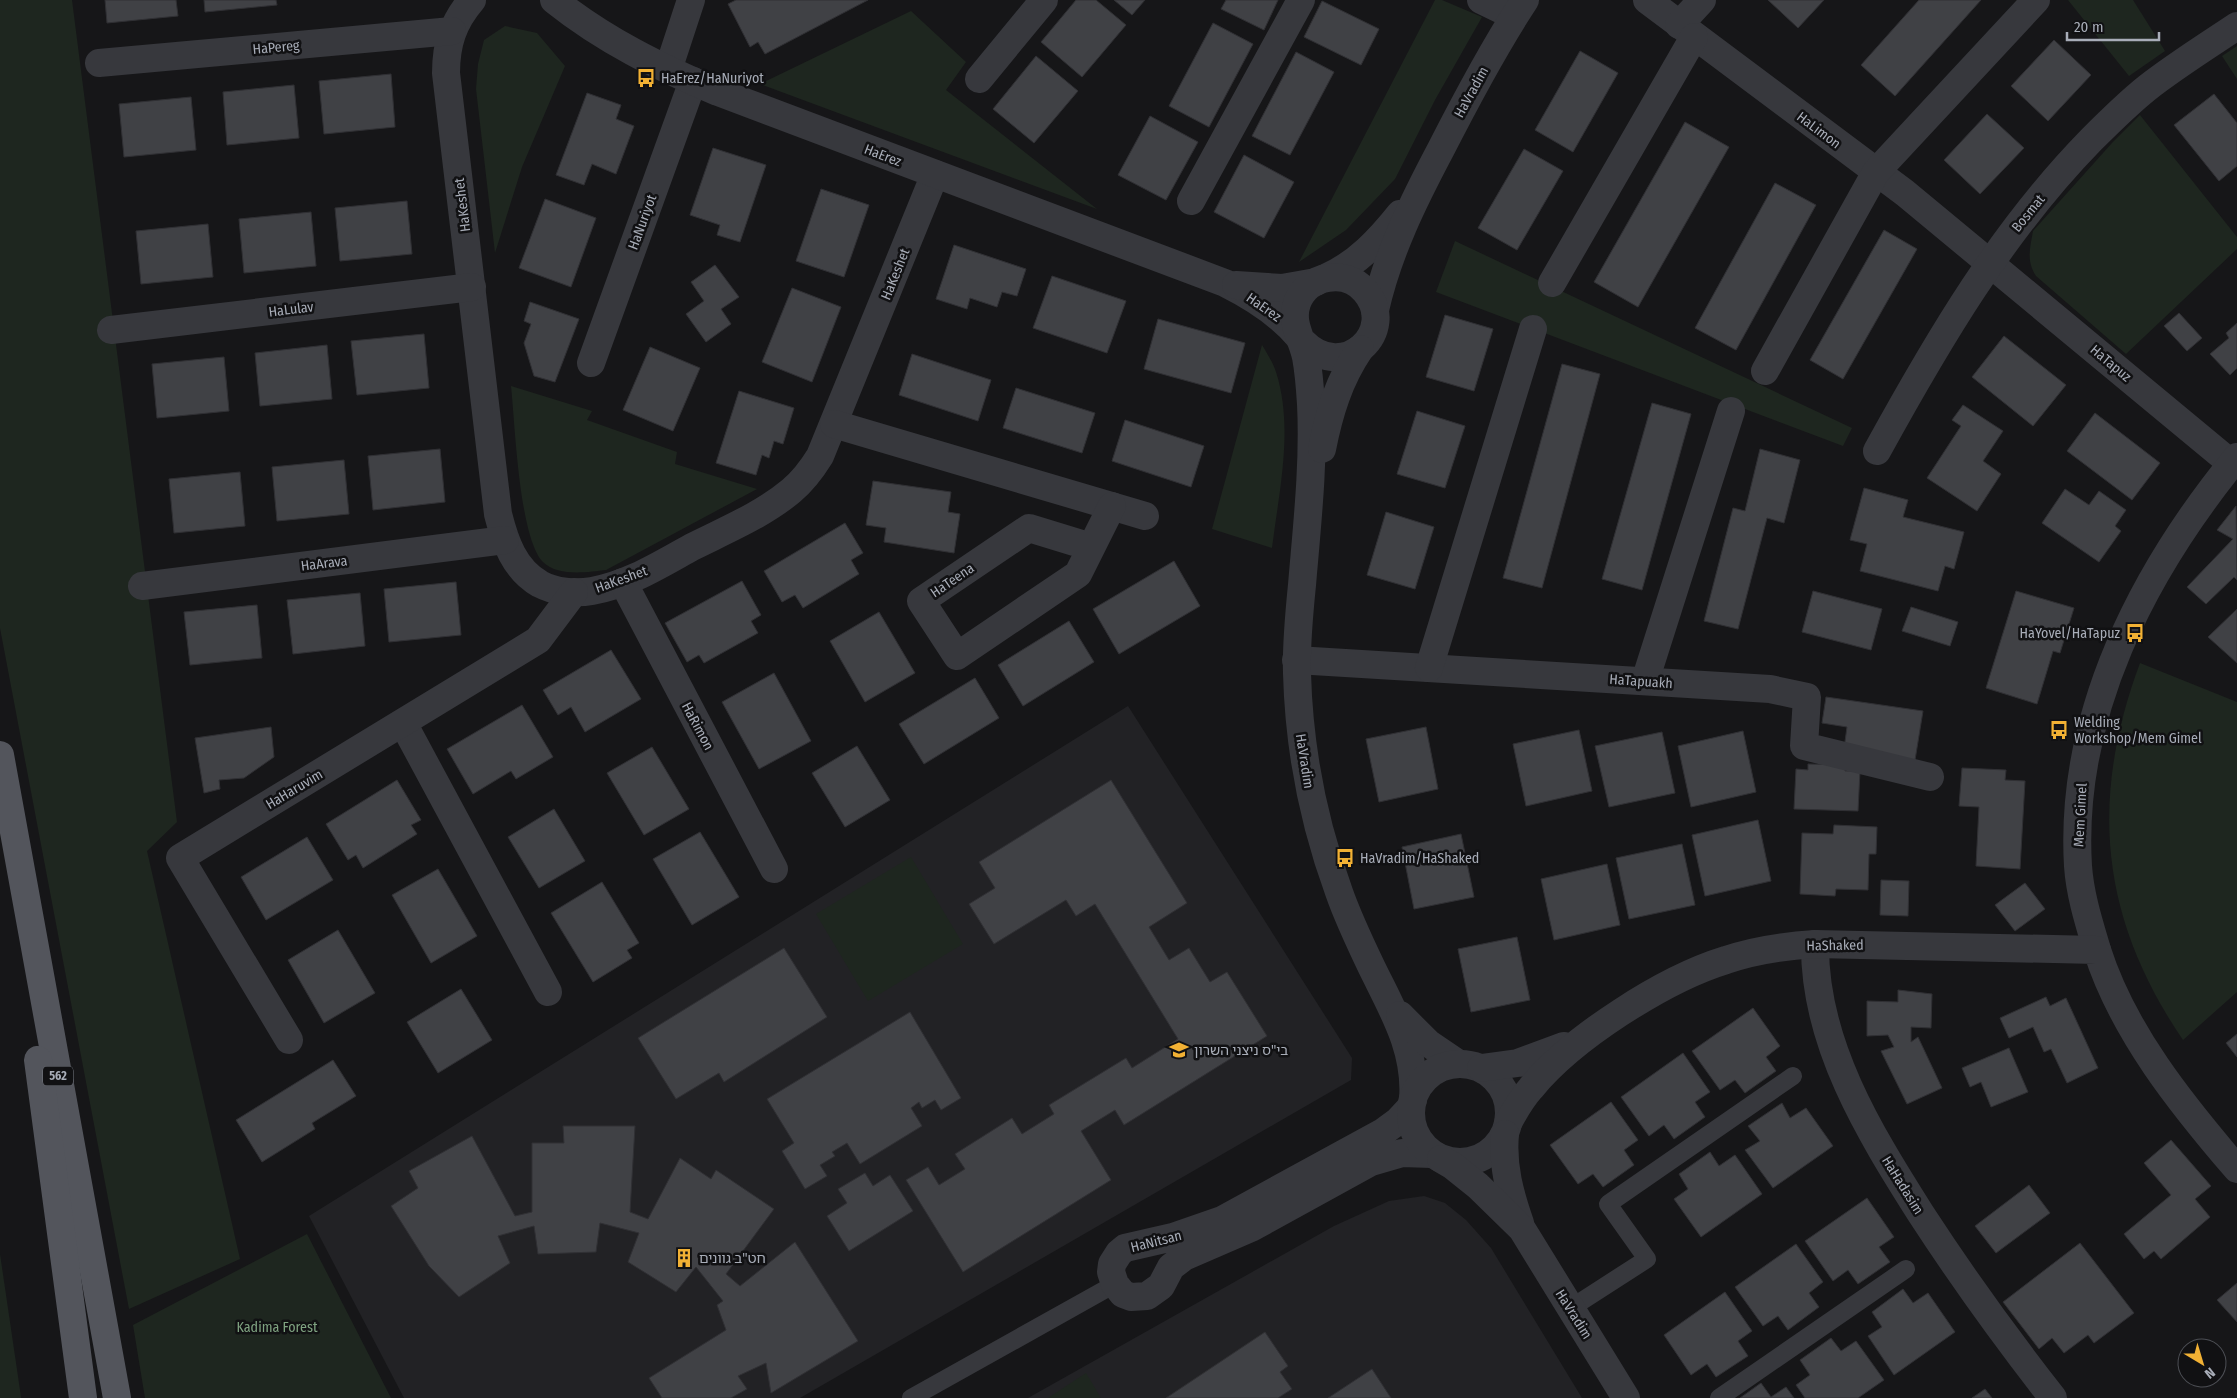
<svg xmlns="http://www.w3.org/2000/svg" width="2237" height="1398" font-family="'Fira Sans Condensed','Noto Sans Hebrew',sans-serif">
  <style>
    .built { fill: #222225 }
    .green { fill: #1e261f }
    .building { fill: #404145; stroke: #303034 }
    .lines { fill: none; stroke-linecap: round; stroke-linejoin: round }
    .service { stroke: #37383d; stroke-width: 18 }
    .minor { stroke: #37383d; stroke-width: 28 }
    .tertiary { stroke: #37383d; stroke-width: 28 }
    .primary { stroke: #53555c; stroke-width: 28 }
    .labels { text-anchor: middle; stroke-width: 5; stroke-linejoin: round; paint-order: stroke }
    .shield { fill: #111113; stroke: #7b7e86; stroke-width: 1 }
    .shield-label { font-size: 12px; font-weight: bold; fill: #a8adb8 }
    .street-label { font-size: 14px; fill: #a8adb8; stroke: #111113 }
    .poi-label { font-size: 14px; fill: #a8adb8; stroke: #111113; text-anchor: start }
    .park-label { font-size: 14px; fill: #7fa381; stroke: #111113 }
  </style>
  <rect width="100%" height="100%" fill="#161618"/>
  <g class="built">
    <polygon points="1128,706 1352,1058 1351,1080 800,1398 404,1398 309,1216"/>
    <polygon points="1424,1196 1445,1203 1466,1220 1491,1248 1582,1398 1028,1398 1334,1226 1389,1201"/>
  </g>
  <g class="green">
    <polygon points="0,0 72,0 177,822 147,851 240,1259 129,1309 0,628"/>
    <polygon points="1435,0 1442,0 1482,17 1435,100 1395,179 1346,230 1299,262"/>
    <polygon points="2068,0 2133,0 2165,51 2129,76"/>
    <polygon points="911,11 966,62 946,90 1097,209 760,84"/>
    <polygon points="505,26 537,33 565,66 522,167 495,253 476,89 478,64 484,40"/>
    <polygon points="2237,46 2237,79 2222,56"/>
    <path d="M2140 115 2237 237V249L2126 354 2036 276C2026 261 2030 248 2033 231L2112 143Z"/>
    <polygon points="1455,241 1852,428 1843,446 1436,292"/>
    <path d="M1262 345C1267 353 1273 363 1276 372 1294 428 1279 491 1272 548L1212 529Z"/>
    <path d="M511 386 592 411 587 420 677 452 675 464 757 489 606 570C588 572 558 577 543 562 519 538 515 423 511 386Z"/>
    <path d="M2140 663 2237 702V992L2183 1040C2100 918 2089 800 2140 663Z"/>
    <polygon points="911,857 963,944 868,1001 816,914"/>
    <polygon points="307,1234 391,1398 145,1398 133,1325"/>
    <polygon points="0,1254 20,1390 21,1398 0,1398"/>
    <polygon points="1086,1373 1101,1398 1048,1398"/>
  </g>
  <g class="building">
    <polygon points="105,0 176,0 178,16 107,23"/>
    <polygon points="204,0 276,0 277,5 205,12"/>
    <polygon points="736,0 868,0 765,54 758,42 750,47 728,4"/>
    <polygon points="1076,0 1096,0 1126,25 1082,77 1041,42"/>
    <polygon points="1114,0 1145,0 1132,15"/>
    <polygon points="1226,0 1278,0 1264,30 1221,9"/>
    <polygon points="1768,0 1824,0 1798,28"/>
    <polygon points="1919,0 1981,0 1895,96 1861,65"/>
    <polygon points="1322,1 1379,29 1361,65 1304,37"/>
    <polygon points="1213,23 1253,44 1209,127 1169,106"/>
    <polygon points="2054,40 2091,75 2048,121 2011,86"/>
    <polygon points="1580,51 1618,73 1573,152 1535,130"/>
    <polygon points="1296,52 1334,72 1290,155 1252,136"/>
    <polygon points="1036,56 1078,91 1034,143 993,109"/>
    <polygon points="391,74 395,127 324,134 319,81"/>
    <polygon points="294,85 299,138 227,145 223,92"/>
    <polygon points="587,93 621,105 616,119 634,126 616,174 592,164 584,185 556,175"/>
    <polygon points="2214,94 2237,123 2237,166 2219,181 2174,125"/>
    <polygon points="191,97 196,150 124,157 119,104"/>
    <polygon points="1987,114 2024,148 1980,194 1944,160"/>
    <polygon points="1150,116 1198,142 1166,200 1118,175"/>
    <polygon points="1685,122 1729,147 1638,307 1594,282"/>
    <polygon points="713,148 766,165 740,242 717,235 720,225 690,215"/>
    <polygon points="1524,149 1563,171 1517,250 1478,228"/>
    <polygon points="1244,155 1294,182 1264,238 1214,212"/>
    <polygon points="1775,183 1816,205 1736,350 1695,328"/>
    <polygon points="821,189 869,205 844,277 796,261"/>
    <polygon points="545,199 596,218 571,287 519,268"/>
    <polygon points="407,201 412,254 340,261 335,208"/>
    <polygon points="311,212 316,266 244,273 239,219"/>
    <polygon points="208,224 213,277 141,284 136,231"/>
    <polygon points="1884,230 1917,249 1843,379 1810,360"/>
    <polygon points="954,245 1026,269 1017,296 1002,292 997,307 970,298 967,309 936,299"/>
    <polygon points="715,265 739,297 721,309 731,324 706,342 686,314 704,301 691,282"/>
    <polygon points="1052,276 1126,301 1107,353 1033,328"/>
    <polygon points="792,288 841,307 812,382 762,362"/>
    <polygon points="530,302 579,319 555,382 534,376 524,343 531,324 524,321"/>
    <polygon points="2179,313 2202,338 2187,351 2164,326"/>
    <polygon points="1445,315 1493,329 1474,391 1426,377"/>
    <polygon points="1158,319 1245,343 1231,393 1144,369"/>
    <polygon points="2237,323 2237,368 2230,375 2210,354 2229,338 2226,333"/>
    <polygon points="424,334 429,388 357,395 351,341"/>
    <polygon points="2004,336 2066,385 2033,426 1972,377"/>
    <polygon points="327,345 332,399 260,406 255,353"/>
    <polygon points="650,347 700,368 673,431 623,410"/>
    <polygon points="912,354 991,380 978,421 899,395"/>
    <polygon points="224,357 229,411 157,418 152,364"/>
    <polygon points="1562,364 1600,374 1542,588 1503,578"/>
    <polygon points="1016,388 1095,413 1082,453 1003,428"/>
    <polygon points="739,391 794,408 783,444 774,441 769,458 762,455 756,475 716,463"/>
    <polygon points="1652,403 1691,414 1642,590 1602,579"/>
    <polygon points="1963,405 2003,431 1983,461 2001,474 1977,511 1927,478 1961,426 1952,420"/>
    <polygon points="1417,411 1465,426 1445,488 1397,474"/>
    <polygon points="2095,413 2160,463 2132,500 2067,451"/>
    <polygon points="1125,420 1204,446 1191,487 1112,461"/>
    <polygon points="440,449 445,502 373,510 368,456"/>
    <polygon points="1760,449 1800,460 1784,523 1767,518 1738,629 1704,621 1733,508 1745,511"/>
    <polygon points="344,460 349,514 277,521 272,467"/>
    <polygon points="240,472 245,526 174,533 169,479"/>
    <polygon points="873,481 951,492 948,512 960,514 954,553 884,542 886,528 866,525"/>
    <polygon points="1864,488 1908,500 1903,517 1964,532 1954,569 1945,566 1938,591 1860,571 1867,544 1850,540"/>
    <polygon points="2065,489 2089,505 2099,491 2126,510 2115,526 2121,531 2099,562 2042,523"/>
    <polygon points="2236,506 2237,580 2234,577 2206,604 2187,587 2233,539 2217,530"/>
    <polygon points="1386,512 1434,527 1415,589 1367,575"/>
    <polygon points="845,523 863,553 851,560 859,574 803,608 795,595 782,602 764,571"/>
    <polygon points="1174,561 1200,606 1119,654 1093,609"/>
    <polygon points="742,581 761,615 751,621 758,633 704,663 699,655 687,662 665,623"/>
    <polygon points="456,582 461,635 389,642 384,589"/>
    <polygon points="1813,591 1882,609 1871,650 1802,632"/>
    <polygon points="2016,591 2074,608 2060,653 2053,651 2037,704 1986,688"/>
    <polygon points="360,593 365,646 293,654 287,600"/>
    <polygon points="257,605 262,658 190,665 184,612"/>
    <polygon points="1911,607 1958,622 1950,646 1902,631"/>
    <polygon points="2237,609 2237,663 2208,637"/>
    <polygon points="879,612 915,673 865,702 830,641"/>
    <polygon points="1069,621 1094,662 1023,706 998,665"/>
    <polygon points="611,650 641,699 585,732 571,707 558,715 543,690"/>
    <polygon points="774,673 811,741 759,769 722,702"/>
    <polygon points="975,678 999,718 924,764 899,724"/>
    <polygon points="1826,697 1923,711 1915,760 1844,749 1847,727 1822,723"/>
    <polygon points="522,705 553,757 516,779 511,771 473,794 447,749"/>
    <polygon points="271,727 274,757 244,778 219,780 220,789 204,793 195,738"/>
    <polygon points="1426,727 1438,789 1379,802 1366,739"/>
    <polygon points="1579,730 1592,791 1526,806 1513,744"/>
    <polygon points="1743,731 1756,792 1691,807 1678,746"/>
    <polygon points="1662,732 1675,793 1609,807 1595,746"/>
    <polygon points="857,746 890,800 845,827 812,773"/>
    <polygon points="652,747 689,809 644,835 607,773"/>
    <polygon points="1808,764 1845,765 1845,771 1860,771 1858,811 1794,809 1796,769 1808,770"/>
    <polygon points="1962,768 2006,770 2005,780 2025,781 2020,869 1976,866 1979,807 1959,806"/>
    <polygon points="397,780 421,820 411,825 417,834 363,868 356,855 348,860 326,824"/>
    <polygon points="1111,780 1187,903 1149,927 1169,960 1189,948 1210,982 1227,972 1267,1036 1124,1125 1115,1110 1081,1131 1111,1180 963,1272 906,1180 928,1167 939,1185 965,1169 955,1154 1012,1118 1022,1134 1054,1114 1049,1105 1126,1058 1132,1068 1178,1039 1095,904 1076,916 1066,900 994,944 969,904 995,888 979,862"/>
    <polygon points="554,809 585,861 539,888 508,837"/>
    <polygon points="1758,820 1771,881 1705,896 1692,835"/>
    <polygon points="1834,825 1877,827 1876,854 1869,854 1868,890 1836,889 1835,896 1800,894 1802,833 1833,834"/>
    <polygon points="700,832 739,897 692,925 653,859"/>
    <polygon points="1461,834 1474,897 1414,909 1402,847"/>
    <polygon points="307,837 333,880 266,920 241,877"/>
    <polygon points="1682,844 1695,905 1629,919 1616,858"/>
    <polygon points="1607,864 1620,925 1554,940 1541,879"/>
    <polygon points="438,869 477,936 431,963 392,895"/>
    <polygon points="1881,880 1909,881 1908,916 1880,915"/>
    <polygon points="602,882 639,943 627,950 632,958 593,982 551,913"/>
    <polygon points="2025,883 2045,909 2015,931 1995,905"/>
    <polygon points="338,930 375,993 324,1023 288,960"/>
    <polygon points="1517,937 1530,1000 1471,1012 1458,949"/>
    <polygon points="784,948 827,1017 724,1082 719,1073 676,1099 638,1038"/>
    <polygon points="461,989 492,1040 438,1073 407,1022"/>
    <polygon points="1898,990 1932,994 1931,1028 1911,1027 1911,1042 1918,1037 1942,1088 1907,1104 1881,1051 1894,1047 1888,1035 1867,1036 1867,1001 1898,1002"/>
    <polygon points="2046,997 2050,1006 2066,998 2098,1068 2067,1083 2051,1049 2044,1052 2033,1027 2009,1038 2000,1018"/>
    <polygon points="1753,1008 1780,1046 1766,1057 1776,1071 1745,1093 1735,1080 1720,1090 1692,1051"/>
    <polygon points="910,1012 961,1098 941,1110 935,1100 922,1108 919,1102 911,1108 922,1126 860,1164 847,1143 832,1152 835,1156 820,1165 827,1176 805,1189 782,1151 794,1143 767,1099"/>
    <polygon points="2237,1034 2237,1057 2226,1043"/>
    <polygon points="2009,1048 2028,1092 1991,1107 1981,1082 1970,1087 1962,1068"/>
    <polygon points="1683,1053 1710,1092 1695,1102 1705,1117 1674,1139 1664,1125 1649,1136 1621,1097"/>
    <polygon points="333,1060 356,1096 312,1123 315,1129 262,1162 236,1120"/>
    <polygon points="1611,1102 1638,1140 1624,1150 1634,1165 1603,1187 1593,1174 1578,1184 1550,1145"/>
    <polygon points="1782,1103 1790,1118 1806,1108 1833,1146 1773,1188 1745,1150 1760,1141 1748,1126"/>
    <polygon points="563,1126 635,1126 630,1212 648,1219 680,1158 711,1179 716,1170 774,1209 726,1274 740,1286 795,1242 858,1341 771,1393 766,1363 738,1376 747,1389 731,1398 662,1398 649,1378 726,1330 717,1305 723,1301 696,1267 676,1292 628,1262 639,1233 600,1223 596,1252 538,1254 534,1226 498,1236 510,1263 459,1297 429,1266 391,1206 418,1188 409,1171 472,1136 515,1216 532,1212 532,1143 564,1143"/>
    <polygon points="2171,1140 2211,1186 2195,1199 2210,1217 2161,1259 2154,1251 2144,1259 2124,1234 2171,1195 2144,1163"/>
    <polygon points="1710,1152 1719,1166 1735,1155 1762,1194 1701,1237 1674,1199 1688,1189 1679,1174"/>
    <polygon points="865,1173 873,1186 890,1175 913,1211 849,1251 827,1216 847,1203 838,1189"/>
    <polygon points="2029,1185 2050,1213 1996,1253 1975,1226"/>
    <polygon points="1867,1198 1894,1237 1879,1247 1890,1262 1858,1284 1848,1270 1833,1281 1805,1241"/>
    <polygon points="2080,1243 2134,1313 2094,1343 2088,1335 2064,1353 2052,1338 2039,1349 2003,1302"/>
    <polygon points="1796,1244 1823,1282 1809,1293 1819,1307 1788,1330 1778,1316 1763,1326 1735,1287"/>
    <polygon points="2237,1283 2237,1322 2217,1300"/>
    <polygon points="1903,1289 1913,1303 1928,1293 1955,1332 1894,1375 1868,1336 1882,1327 1872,1312"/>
    <polygon points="1725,1292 1752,1331 1738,1341 1748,1356 1716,1377 1707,1364 1691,1375 1664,1335"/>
    <polygon points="1265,1332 1288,1366 1280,1372 1292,1389 1278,1398 1166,1398"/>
    <polygon points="1831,1338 1841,1351 1856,1341 1884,1380 1858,1398 1805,1398 1796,1385 1810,1375 1800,1360"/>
    <polygon points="1372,1369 1391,1398 1328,1398"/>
    <polygon points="1761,1383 1771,1397 1786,1387 1794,1398 1740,1398"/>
    <polygon points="1985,1389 1992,1398 1972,1398"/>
  </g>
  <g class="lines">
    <g class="service">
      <polyline points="1571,1308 1647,1259 1608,1204 1793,1076"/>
      <polyline points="911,1398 1115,1284"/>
      <polyline points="1719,1398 1906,1269"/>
    </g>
    <g class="minor">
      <path d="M472 0C453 22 446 44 446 73L498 514C505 542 514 569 540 584 555 592 575 594 592 591 628 585 661 564 692 547 726 530 762 515 791 491 803 481 812 469 820 456L935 174"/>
      <polyline points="1481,0 1514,16"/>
      <polyline points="1647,0 1905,193 2232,464"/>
      <polyline points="1679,25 1702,0"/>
      <polyline points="99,63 452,31"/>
      <polyline points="668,70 691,0"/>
      <polyline points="979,79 1044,0"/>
      <polyline points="1191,201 1301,0"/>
      <polyline points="1552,283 1694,37"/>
      <polyline points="111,330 472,287"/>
      <polyline points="591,363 693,81"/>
      <polyline points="1765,371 1876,172 2036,0"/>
      <polyline points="834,424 1145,516"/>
      <path d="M1877 451C1938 340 2002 231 2091 140 2109 122 2127 104 2147 88 2175 66 2207 46 2237 26"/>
      <polyline points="1091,547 1029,528 921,601 957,656 1078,574 1112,506"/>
      <polyline points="623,582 774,869"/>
      <polyline points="142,586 505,540"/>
      <polyline points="1296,660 1770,689 1807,697 1804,746 1930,777"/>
      <polyline points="1429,668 1533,329"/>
      <polyline points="1645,681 1731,411"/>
      <polyline points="403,723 548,992"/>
      <path d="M1815 944C1814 1043 1869 1132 1921 1214 1962 1277 2006 1338 2053 1398"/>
      <path d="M2097 950C2089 923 2080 895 2078 866 2069 714 2143 572 2237 457"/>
      <polyline points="289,1040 180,858 538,640 574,592"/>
      <polyline points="1411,1107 1398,1121 1383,1132 1222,1220 1173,1237 1125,1248 1119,1253 1112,1264 1111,1272 1115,1284 1123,1294 1131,1297 1147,1296 1161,1286 1171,1267 1184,1257 1251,1228 1371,1162 1402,1153 1432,1154"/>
    </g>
    <g class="tertiary">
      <path d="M554 0C604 40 659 67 718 92L1225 283C1253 297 1279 313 1299 337"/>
      <path d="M1327 277C1357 264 1380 239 1400 214"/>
      <polyline points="1236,285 1282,288 1316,282"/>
      <path d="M1375 310C1388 252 1414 200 1441 149 1467 98 1494 47 1525 0"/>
      <path d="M1303 342C1344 384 1399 330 1365 291 1346 268 1307 275 1297 303 1290 323 1302 338 1306 357 1309 373 1310 388 1311 404 1314 464 1307 525 1302 585 1299 615 1296 644 1297 673 1299 749 1313 821 1339 892 1348 918 1360 943 1372 968 1393 1011 1417 1050 1413 1100"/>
      <path d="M1322 449C1329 413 1339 380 1360 349"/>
      <polyline points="1400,1015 1428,1043 1459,1064"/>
      <circle cx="1460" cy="1113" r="49"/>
      <polyline points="1481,1068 1518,1063 1564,1046"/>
      <path d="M1508 1123C1515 1110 1522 1098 1531 1088 1572 1038 1664 979 1726 960 1755 950 1784 946 1815 944L2097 950C2123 1032 2182 1105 2237 1169"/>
      <path d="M1505 1134C1502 1166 1510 1194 1520 1223"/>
      <polyline points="1441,1159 1453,1166 1478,1186 1522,1229 1626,1398"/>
    </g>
    <g class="primary">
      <polyline points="0,755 117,1398"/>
      <polyline points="38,1060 83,1398"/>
    </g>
  </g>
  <defs>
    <g id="bus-bare" transform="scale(1.5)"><path d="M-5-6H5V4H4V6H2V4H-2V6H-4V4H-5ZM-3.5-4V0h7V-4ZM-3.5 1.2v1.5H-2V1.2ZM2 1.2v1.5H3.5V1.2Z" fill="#f2b134" stroke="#111113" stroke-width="2.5" paint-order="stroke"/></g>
    <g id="school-bare" transform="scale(1.5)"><path d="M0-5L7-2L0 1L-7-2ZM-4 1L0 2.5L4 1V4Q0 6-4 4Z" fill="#f2b134" stroke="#111113" stroke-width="2.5" paint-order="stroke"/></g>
    <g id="building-bare" transform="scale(1.5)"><path d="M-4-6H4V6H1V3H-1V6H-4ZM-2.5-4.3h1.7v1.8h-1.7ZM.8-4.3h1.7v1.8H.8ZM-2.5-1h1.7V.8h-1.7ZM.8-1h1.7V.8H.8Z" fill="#f2b134" stroke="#111113" stroke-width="2.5" paint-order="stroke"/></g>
  </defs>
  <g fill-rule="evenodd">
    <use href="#bus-bare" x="646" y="78"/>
    <use href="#bus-bare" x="2135" y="633"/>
    <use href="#bus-bare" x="2059" y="730"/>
    <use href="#bus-bare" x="1345" y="858"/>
    <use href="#school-bare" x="1179" y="1050"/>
    <use href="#building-bare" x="684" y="1258"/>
  </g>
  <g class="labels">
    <rect class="shield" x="43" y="1066.5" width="30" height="19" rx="4"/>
    <g class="shield-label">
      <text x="58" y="1080">562</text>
    </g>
    <g class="street-label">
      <text transform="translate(276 47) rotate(-5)" y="5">HaPereg</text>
      <text transform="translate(1471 92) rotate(-61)" y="5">HaVradim</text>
      <text transform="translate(1819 130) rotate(37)" y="5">HaLimon</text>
      <text transform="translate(883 155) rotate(21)" y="5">HaErez</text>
      <text transform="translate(462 205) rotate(-97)" y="5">HaKeshet</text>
      <text transform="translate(2028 213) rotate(-51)" y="5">Bosmat</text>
      <text transform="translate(642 222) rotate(-70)" y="5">HaNuriyot</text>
      <text transform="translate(895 274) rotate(-68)" y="5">HaKeshet</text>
      <text transform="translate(1264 307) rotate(35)" y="5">HaErez</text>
      <text transform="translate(291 309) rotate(-7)" y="5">HaLulav</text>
      <text transform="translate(2111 363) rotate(40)" y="5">HaTapuz</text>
      <text transform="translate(324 563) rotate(-7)" y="5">HaArava</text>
      <text transform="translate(621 579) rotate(-20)" y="5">HaKeshet</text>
      <text transform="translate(952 580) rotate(-34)" y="5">HaTeena</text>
      <text transform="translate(1641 681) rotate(4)" y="5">HaTapuakh</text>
      <text transform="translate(698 726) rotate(62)" y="5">HaRimon</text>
      <text transform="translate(1305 761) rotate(81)" y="5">HaVradim</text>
      <text transform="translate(294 789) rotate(-31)" y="5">HaHaruvim</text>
      <text transform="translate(2080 815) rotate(-87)" y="5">Mem Gimel</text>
      <text transform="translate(1835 945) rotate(-1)" y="5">HaShaked</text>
      <text transform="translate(1903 1185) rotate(58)" y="5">HaHadasim</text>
      <text transform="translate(1156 1241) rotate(-14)" y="5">HaNitsan</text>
      <text transform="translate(1574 1314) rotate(58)" y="5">HaVradim</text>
    </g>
    <g class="poi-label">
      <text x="661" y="83">HaErez/HaNuriyot</text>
      <text x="2120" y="638" text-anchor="end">HaYovel/HaTapuz</text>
      <text x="2074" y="727">Welding<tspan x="2074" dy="16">Workshop/Mem Gimel</tspan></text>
      <text x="1360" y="863">HaVradim/HaShaked</text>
      <text x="1194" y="1055">בי"ס ניצני השרון</text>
      <text x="699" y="1263">חט"ב גוונים</text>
    </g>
    <g class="park-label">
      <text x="277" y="1332">Kadima Forest</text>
    </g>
  </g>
  <g transform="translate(2202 1363) rotate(142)"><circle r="24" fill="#111113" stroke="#4d4f55"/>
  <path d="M0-4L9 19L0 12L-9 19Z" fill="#f2b134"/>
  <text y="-8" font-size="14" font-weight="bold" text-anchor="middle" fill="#a8adb8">N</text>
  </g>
  <path d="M2067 32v8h92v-8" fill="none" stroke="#a8adb8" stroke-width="2.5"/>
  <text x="2074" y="32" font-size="15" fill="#a8adb8" stroke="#111113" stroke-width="4" paint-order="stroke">20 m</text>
</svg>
